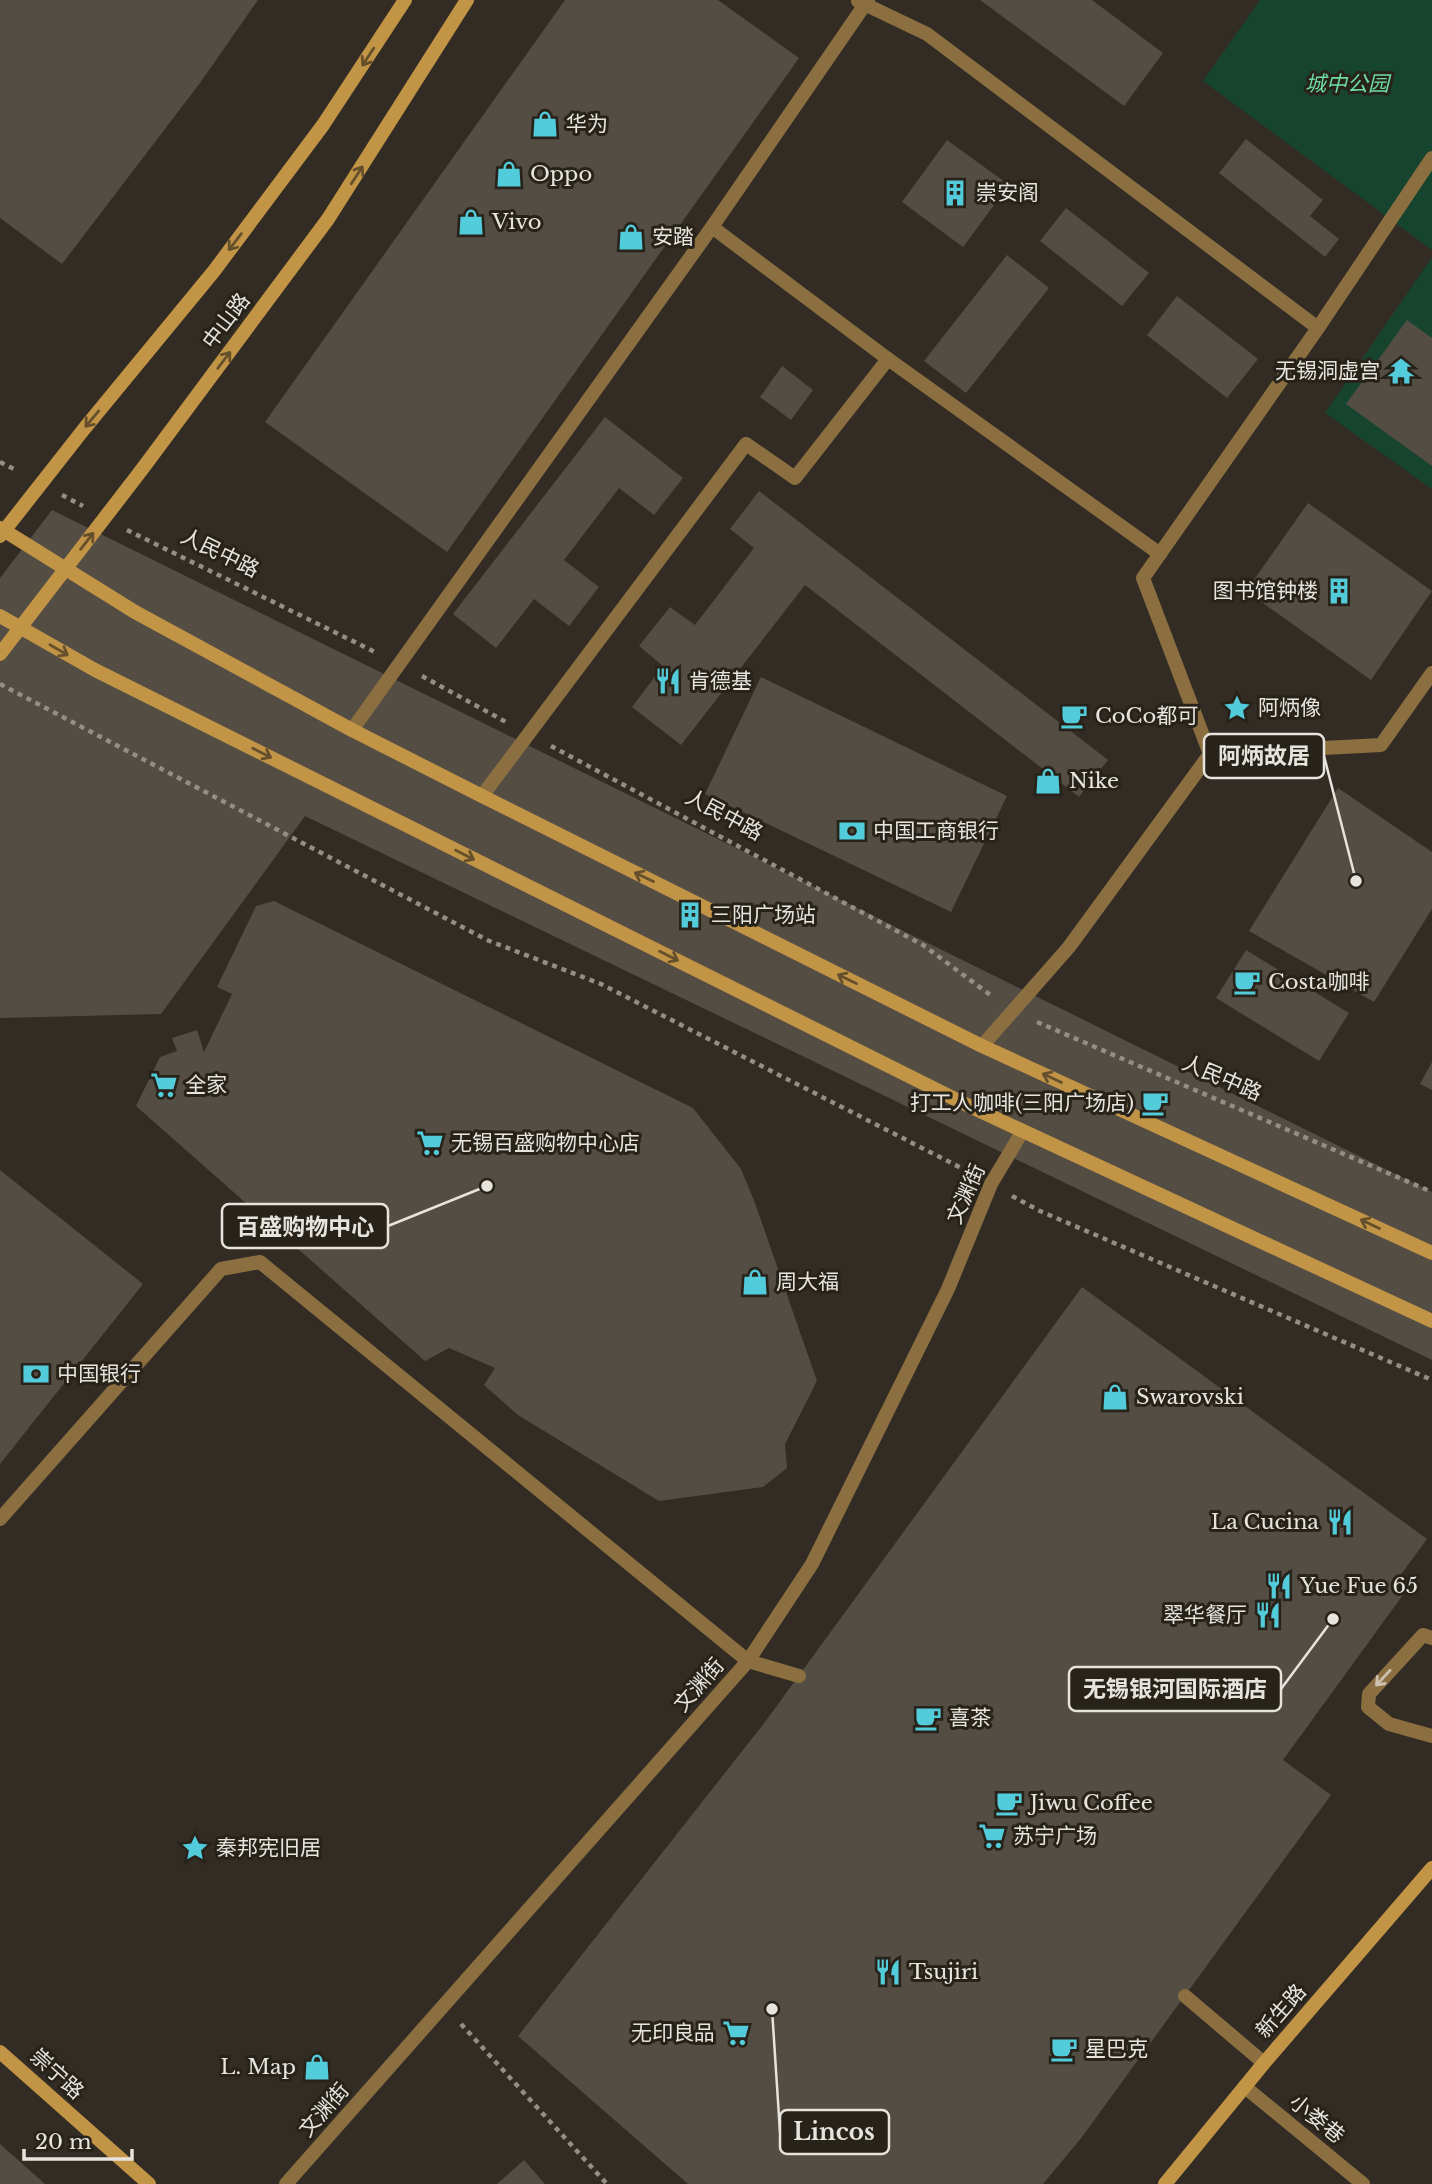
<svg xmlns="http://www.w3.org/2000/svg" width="1432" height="2184" font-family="'Libre Baskerville','Noto Sans SC',serif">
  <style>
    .green { fill: #17442e }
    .building { fill: #534d44 }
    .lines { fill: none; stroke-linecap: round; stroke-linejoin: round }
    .path { stroke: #938e87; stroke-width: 4.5; stroke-dasharray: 5 5; stroke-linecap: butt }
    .lane { stroke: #8c6f41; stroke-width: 14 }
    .street { stroke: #8c6f41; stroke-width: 14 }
    .secondary { stroke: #c29446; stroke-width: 14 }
    .oneway { stroke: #66502c }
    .oneway2 { stroke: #ccc1af }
    .labels { text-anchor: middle; stroke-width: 6; stroke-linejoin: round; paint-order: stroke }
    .park-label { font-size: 21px; font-style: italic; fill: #6bdba2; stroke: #28231a }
    .poi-label { font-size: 21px; fill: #e7e4de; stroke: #28231a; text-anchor: start }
    .street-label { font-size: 21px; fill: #e7e4de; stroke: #28231a }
    .leader { fill: none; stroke: #e7e4de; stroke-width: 2.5 }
    .callout-dot { fill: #e7e4de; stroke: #28231a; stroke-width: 2.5 }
    .callout { fill: #28231a; stroke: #e7e4de; stroke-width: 2.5 }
    .callout-label { font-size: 23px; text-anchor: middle; font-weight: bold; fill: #e7e4de }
  </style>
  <rect width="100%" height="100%" fill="#322c24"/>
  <g class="green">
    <polygon points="1260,0 1432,0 1432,250 1203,81"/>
    <polygon points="1432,257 1432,489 1325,413"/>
  </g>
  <g class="building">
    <polygon points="0,0 258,0 200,83 62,264 0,218"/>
    <polygon points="565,0 718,0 799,58 447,552 265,422"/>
    <polygon points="980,0 1092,0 1163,53 1124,106"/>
    <polygon points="1246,139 1323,200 1310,216 1339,239 1325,257 1219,173"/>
    <polygon points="947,140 1009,185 963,247 902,202"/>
    <polygon points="1066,208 1149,273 1122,306 1040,241"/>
    <polygon points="1007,255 1049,288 966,393 924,361"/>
    <polygon points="1177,296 1258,359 1227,398 1147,335"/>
    <polygon points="1407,320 1432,338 1432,466 1346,404"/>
    <polygon points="782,366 813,390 791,420 760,397"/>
    <polygon points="605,417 683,478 654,515 619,488 564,560 599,587 569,626 534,599 496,648 453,614"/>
    <polygon points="759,491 1108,760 1079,797 805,585 681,745 632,707 663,666 639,646 670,607 695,625 754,548 730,529"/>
    <polygon points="1308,503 1432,591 1371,680 1246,591"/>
    <polygon points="52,510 1432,1192 1432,1360 305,816 161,1014 0,1018 0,578"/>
    <polygon points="761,677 1007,796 951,912 705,794"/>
    <polygon points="1338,788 1432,852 1432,909 1374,1002 1249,931"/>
    <polygon points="274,901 693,1108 741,1169 755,1203 817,1381 785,1444 787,1468 763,1487 659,1501 518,1415 484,1385 495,1368 449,1348 425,1361 136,1106 160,1057 177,1051 172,1038 197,1030 204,1052 232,994 217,987 256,906"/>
    <polygon points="1246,950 1349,1013 1319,1061 1216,998"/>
    <polygon points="1432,1062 1432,1090 1420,1084"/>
    <polygon points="0,1170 143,1284 0,1464"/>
    <polygon points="1082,1287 1427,1539 1397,1580 1408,1588 1283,1760 1331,1795 1082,2137 1043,2184 688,2184 518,2036 765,1722"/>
    <polygon points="0,2144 45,2184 0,2184"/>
    <polygon points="524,2160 545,2184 497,2184"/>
  </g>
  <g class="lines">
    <g class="path">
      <polyline points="0,462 18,471"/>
      <polyline points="62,495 83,506"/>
      <polyline points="127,530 377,653"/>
      <polyline points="422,676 506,722"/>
      <polyline points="0,684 487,940 601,984 971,1173"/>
      <polyline points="551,746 923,945 993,997"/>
      <polyline points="1037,1022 1432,1192"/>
      <polyline points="1012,1196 1040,1211 1432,1380"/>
      <polyline points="461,2024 607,2184"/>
    </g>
    <g class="lane">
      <polyline points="0,1519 221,1269 260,1262 748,1661 799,1676"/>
      <polyline points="1432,1638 1423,1635 1369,1694 1368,1707 1389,1724 1432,1736"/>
      <polyline points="1185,1996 1264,2063"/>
    </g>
    <g class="street">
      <polyline points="858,1 927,34 1318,328"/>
      <polyline points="712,227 888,359 1160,554"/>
      <polyline points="352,730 712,227 868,0"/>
      <polyline points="1210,754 1143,578 1318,328 1432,158"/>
      <polyline points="482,796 746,444 795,478 888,359"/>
      <polyline points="982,1046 1069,947 1210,754 1381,745 1432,673"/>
      <polyline points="1245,2087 1363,2184"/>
      <polyline points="286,2184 748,1661 812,1564 948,1289 991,1184 1022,1132"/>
    </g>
    <g class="secondary">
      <polyline points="0,528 135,612 352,730 482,796 982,1046 1432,1253"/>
      <polyline points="0,536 84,429 214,271 323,125 405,0"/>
      <polyline points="0,616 95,670 967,1105 1432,1321"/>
      <polyline points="0,654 143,468 328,219 467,0"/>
      <polyline points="0,2052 149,2184"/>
      <polyline points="1165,2184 1264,2063 1432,1868"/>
    </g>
  </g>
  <defs><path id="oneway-shaft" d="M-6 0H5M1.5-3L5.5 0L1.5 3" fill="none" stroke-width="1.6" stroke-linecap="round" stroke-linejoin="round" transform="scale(1.75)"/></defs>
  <g class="oneway">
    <use href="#oneway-shaft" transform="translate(368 57) rotate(123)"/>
    <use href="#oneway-shaft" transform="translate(357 175) rotate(-57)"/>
    <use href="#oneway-shaft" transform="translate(235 242) rotate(127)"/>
    <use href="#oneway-shaft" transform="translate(224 360) rotate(-53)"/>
    <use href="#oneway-shaft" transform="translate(92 419) rotate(130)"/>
    <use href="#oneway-shaft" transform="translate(87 541) rotate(-52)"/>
    <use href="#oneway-shaft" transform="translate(59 650) rotate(30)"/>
    <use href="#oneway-shaft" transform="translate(262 753) rotate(27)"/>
    <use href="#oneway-shaft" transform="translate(465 855) rotate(27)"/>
    <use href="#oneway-shaft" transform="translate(644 877) rotate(-154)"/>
    <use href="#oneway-shaft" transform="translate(669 956) rotate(27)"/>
    <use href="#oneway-shaft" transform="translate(847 979) rotate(-154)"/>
    <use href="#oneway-shaft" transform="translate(1052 1078) rotate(-155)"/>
    <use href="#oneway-shaft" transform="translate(1370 1224) rotate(-155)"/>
  </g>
  <use class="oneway2" href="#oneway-shaft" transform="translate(1383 1678) rotate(133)"/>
  <defs>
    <g id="shop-bare" transform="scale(2.1)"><path d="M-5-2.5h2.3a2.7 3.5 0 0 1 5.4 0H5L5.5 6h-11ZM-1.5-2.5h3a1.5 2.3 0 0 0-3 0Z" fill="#52cbda" stroke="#28231a" stroke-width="2.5" paint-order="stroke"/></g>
    <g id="building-bare" transform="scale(2.1)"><path d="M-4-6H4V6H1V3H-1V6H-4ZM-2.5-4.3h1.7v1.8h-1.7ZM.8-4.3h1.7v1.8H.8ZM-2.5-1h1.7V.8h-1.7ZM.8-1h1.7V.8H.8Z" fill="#52cbda" stroke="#28231a" stroke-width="2.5" paint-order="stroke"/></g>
    <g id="temple-bare" transform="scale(2.1)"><path d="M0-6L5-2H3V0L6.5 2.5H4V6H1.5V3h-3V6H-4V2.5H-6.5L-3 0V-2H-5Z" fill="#52cbda" stroke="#28231a" stroke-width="2.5" paint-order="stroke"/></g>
    <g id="restaurant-bare" transform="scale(2.1)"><path d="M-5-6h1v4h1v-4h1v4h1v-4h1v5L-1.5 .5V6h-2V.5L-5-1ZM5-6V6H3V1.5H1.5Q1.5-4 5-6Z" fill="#52cbda" stroke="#28231a" stroke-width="2.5" paint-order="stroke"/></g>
    <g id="sight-bare" transform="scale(2.1)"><path d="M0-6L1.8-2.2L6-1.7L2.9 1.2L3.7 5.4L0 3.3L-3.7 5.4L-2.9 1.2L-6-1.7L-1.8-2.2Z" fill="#52cbda" stroke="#28231a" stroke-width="2.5" paint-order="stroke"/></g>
    <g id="cafe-bare" transform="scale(2.1)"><path d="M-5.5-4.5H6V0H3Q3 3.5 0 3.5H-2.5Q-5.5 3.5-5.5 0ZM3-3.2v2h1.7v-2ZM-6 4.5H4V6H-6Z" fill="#52cbda" stroke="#28231a" stroke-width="2.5" paint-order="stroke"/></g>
    <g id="bank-bare" transform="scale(2.1)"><path d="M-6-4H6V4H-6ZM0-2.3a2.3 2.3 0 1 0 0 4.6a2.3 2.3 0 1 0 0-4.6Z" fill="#52cbda" stroke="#28231a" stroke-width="2.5" paint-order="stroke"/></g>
    <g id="supermarket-bare" transform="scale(2.1)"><path d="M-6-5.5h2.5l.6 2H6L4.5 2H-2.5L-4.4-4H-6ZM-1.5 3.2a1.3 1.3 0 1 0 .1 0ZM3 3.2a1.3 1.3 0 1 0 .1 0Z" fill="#52cbda" stroke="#28231a" stroke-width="2.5" paint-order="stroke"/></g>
  </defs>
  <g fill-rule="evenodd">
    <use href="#shop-bare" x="545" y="124"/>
    <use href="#shop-bare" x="509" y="174"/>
    <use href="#building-bare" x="955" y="193"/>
    <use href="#shop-bare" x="471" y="222"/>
    <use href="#shop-bare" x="631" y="237"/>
    <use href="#temple-bare" x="1401" y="371"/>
    <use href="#building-bare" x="1339" y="591"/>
    <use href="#restaurant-bare" x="668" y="681"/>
    <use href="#sight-bare" x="1237" y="708"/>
    <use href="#cafe-bare" x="1074" y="716"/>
    <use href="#shop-bare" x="1048" y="781"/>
    <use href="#bank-bare" x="852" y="831"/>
    <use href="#building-bare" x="690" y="915"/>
    <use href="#cafe-bare" x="1247" y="982"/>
    <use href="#supermarket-bare" x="164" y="1085"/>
    <use href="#cafe-bare" x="1155" y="1103"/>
    <use href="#supermarket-bare" x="430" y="1143"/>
    <use href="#shop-bare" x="755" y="1282"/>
    <use href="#bank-bare" x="36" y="1374"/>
    <use href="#shop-bare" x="1115" y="1397"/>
    <use href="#restaurant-bare" x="1340" y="1522"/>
    <use href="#restaurant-bare" x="1279" y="1586"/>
    <use href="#restaurant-bare" x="1268" y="1615"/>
    <use href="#cafe-bare" x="928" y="1718"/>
    <use href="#cafe-bare" x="1009" y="1803"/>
    <use href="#supermarket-bare" x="992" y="1836"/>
    <use href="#sight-bare" x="195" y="1848"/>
    <use href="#restaurant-bare" x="888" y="1972"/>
    <use href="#supermarket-bare" x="736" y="2033"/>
    <use href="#cafe-bare" x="1064" y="2049"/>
    <use href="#shop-bare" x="317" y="2067"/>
  </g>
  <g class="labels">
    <g class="park-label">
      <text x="1347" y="91">城中公园</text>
    </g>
    <g class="poi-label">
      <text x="566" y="131">华为</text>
      <text x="530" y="181">Oppo</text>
      <text x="976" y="200">崇安阁</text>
      <text x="492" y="229">Vivo</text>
      <text x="652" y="244">安踏</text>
      <text x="1380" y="378" text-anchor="end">无锡洞虚宫</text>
      <text x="1318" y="598" text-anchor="end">图书馆钟楼</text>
      <text x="689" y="688">肯德基</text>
      <text x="1258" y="715">阿炳像</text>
      <text x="1095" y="723">CoCo都可</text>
      <text x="1069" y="788">Nike</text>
      <text x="873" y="838">中国工商银行</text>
      <text x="711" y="922">三阳广场站</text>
      <text x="1268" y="989">Costa咖啡</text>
      <text x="185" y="1092">全家</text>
      <text x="1134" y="1110" text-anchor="end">打工人咖啡(三阳广场店)</text>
      <text x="451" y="1150">无锡百盛购物中心店</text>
      <text x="776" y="1289">周大福</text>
      <text x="57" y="1381">中国银行</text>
      <text x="1136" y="1404">Swarovski</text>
      <text x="1319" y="1529" text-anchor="end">La Cucina</text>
      <text x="1300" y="1593">Yue Fue 65</text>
      <text x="1247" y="1622" text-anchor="end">翠华餐厅</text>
      <text x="949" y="1725">喜茶</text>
      <text x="1030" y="1810">Jiwu Coffee</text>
      <text x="1013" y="1843">苏宁广场</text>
      <text x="216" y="1855">秦邦宪旧居</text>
      <text x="909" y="1979">Tsujiri</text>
      <text x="715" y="2040" text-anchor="end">无印良品</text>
      <text x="1085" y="2056">星巴克</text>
      <text x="296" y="2074" text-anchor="end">L. Map</text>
    </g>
    <g class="street-label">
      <text transform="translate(226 321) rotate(-53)" y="7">中山路</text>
      <text transform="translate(220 553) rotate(26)" y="7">人民中路</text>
      <text transform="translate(724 815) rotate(28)" y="7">人民中路</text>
      <text transform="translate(1222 1078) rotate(23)" y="7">人民中路</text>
      <text transform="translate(966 1194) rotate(-66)" y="7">文渊街</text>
      <text transform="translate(699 1685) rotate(-49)" y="7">文渊街</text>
      <text transform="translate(1281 2011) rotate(-49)" y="7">新生路</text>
      <text transform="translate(57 2074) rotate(42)" y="7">崇宁路</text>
      <text transform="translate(324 2110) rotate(-49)" y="7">文渊街</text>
      <text transform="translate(1317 2119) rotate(39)" y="7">小娄巷</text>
    </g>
  </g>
  <path class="leader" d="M1356 881L1324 756M487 1186L388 1226M1333 1619L1281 1689M772 2009L780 2132"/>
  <g class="callout-dot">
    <circle cx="1356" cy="881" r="7"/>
    <circle cx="487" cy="1186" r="7"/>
    <circle cx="1333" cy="1619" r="7"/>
    <circle cx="772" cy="2009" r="7"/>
  </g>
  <g class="callout">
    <rect x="1204" y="734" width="120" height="44" rx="7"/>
    <rect x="222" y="1204" width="166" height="44" rx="7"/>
    <rect x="1069" y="1667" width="212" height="44" rx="7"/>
    <rect x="780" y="2110" width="109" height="44" rx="7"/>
  </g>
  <g class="callout-label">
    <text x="1264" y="764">阿炳故居</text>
    <text x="305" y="1235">百盛购物中心</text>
    <text x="1175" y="1697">无锡银河国际酒店</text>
    <text x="834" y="2140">Lincos</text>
  </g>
  <path d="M24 2149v10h108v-10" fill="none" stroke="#e7e4de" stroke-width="3.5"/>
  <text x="35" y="2149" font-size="21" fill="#e7e4de" stroke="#28231a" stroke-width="5" paint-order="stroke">20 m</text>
</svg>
